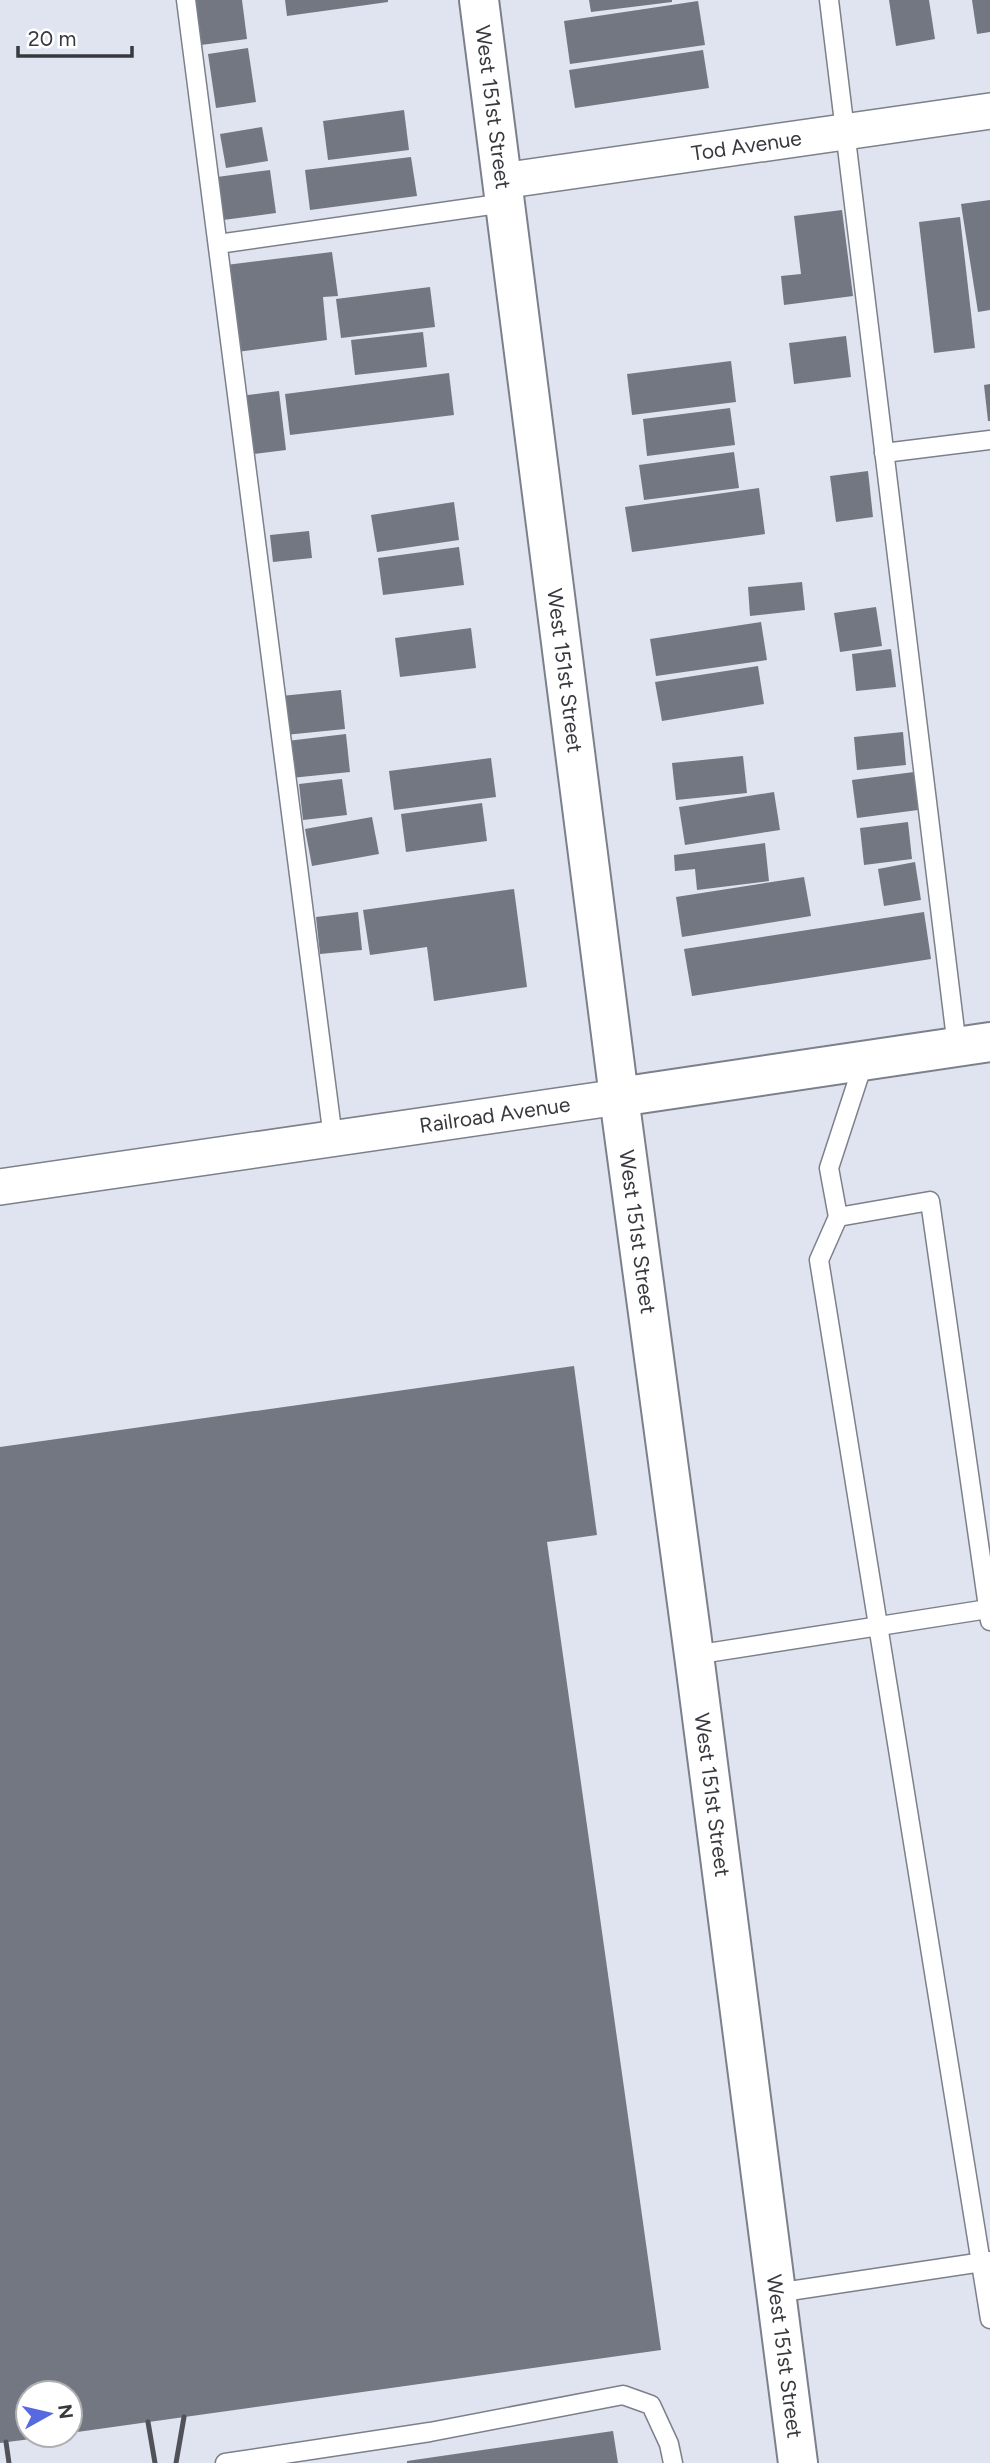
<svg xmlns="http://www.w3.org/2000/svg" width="990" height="2463" font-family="Figtree,sans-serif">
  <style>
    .building { fill: #737781 }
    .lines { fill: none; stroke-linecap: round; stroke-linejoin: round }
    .service-casing { stroke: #7c808b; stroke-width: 21 }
    .minor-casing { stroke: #7c808b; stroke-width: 38 }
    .tertiary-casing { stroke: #7c808b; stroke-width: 42 }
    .service { stroke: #fff; stroke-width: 18 }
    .minor { stroke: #fff; stroke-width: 35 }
    .tertiary { stroke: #fff; stroke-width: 38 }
    .rail { stroke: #515259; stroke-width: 5 }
    .labels { text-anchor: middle; stroke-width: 7; stroke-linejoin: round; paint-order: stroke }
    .street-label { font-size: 21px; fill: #38393e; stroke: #fff }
  </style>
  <rect width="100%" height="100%" fill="#e0e4f0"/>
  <g class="building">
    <polygon points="195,0 242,0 247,39 201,45"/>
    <polygon points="285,0 388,0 388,2 287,16"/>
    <polygon points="589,0 672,0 672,2 591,12"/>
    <polygon points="889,0 929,0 935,39 896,46"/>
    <polygon points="972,0 990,0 990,32 977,34"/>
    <polygon points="698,1 705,45 570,64 564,21"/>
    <polygon points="248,48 256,102 216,108 208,54"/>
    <polygon points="703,50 709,88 575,108 569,70"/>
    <polygon points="404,110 409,150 328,160 323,121"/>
    <polygon points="262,127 268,161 226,168 220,134"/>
    <polygon points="411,157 417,196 310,210 305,170"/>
    <polygon points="270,170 276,213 223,220 217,177"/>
    <polygon points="990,200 990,310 978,312 961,204"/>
    <polygon points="842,210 853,296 784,305 781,276 801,274 794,216"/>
    <polygon points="960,217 975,348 934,353 919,222"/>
    <polygon points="332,252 338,296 323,297 327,340 237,352 226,265"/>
    <polygon points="430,287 435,327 341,338 336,299"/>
    <polygon points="423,332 427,367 355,375 351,340"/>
    <polygon points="846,336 851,377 794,384 789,343"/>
    <polygon points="731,361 736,402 632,415 627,374"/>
    <polygon points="449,373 454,415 290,435 285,394"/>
    <polygon points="990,384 990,421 988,421 984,385"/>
    <polygon points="279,391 286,450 247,455 240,396"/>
    <polygon points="730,408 735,445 647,456 643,419"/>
    <polygon points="734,452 739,488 644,500 639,465"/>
    <polygon points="868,471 873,517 836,522 830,476"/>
    <polygon points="759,488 765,534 632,552 625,507"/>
    <polygon points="454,502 459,540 377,552 371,515"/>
    <polygon points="309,531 312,558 273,562 270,535"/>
    <polygon points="459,547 464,585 383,595 378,558"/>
    <polygon points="802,582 805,610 750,616 748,587"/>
    <polygon points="876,607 882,646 840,652 834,613"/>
    <polygon points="761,622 767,660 656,676 650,639"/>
    <polygon points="471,628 476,668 400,677 395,638"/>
    <polygon points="891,649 896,687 856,691 852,654"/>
    <polygon points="758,666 764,704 662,721 655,682"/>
    <polygon points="341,690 345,729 285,735 281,696"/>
    <polygon points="903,732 906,765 857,770 854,737"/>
    <polygon points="346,734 350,772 291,778 287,741"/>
    <polygon points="743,756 747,793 676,800 672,763"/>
    <polygon points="491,758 496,797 394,810 389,771"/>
    <polygon points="914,772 918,810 857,818 852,780"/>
    <polygon points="342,779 347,815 303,820 299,784"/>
    <polygon points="774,792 780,830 685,845 679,807"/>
    <polygon points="482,803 487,841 406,852 401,814"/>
    <polygon points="372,817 379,854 312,866 305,829"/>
    <polygon points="908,822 912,859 864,865 860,828"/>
    <polygon points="765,843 769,881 697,890 695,869 675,871 674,855"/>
    <polygon points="915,862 921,900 884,906 878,869"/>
    <polygon points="804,877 811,916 682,937 676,897"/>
    <polygon points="514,889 527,987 434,1001 427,947 370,955 363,910"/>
    <polygon points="358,912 362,950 320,954 316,917"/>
    <polygon points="924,912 931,959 692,996 684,949"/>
    <polygon points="574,1366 597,1535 547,1542 661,2350 70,2433 70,2393 28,2393 28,2435 46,2437 0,2443 0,1447"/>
    <polygon points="613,2431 618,2463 407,2463 407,2461"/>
  </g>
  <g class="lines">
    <g class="service-casing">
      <g id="service">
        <polyline points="186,0 333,1138"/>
        <polyline points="829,0 957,1047"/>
        <polyline points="218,244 505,203"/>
        <polyline points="884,453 990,440"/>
        <polyline points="864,1061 829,1168 838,1217 819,1260 990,2319"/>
        <polyline points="838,1217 930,1201 990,1621"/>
        <polyline points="694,1655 988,1609"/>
        <polyline points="776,2293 990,2261"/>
        <polyline points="225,2463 430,2432 623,2395 651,2405 669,2444 673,2463"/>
      </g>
    </g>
    <g class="minor-casing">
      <g id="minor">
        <path id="s1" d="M502 181 990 111"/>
        <path id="s2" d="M0 1187 619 1097"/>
      </g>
    </g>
    <g class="tertiary-casing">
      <g id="tertiary">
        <path id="s3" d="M479 0 619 1097 694 1655 798 2463"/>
        <polyline points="619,1097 990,1042"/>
      </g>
    </g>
    <use href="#service" class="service"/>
    <use href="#minor" class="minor"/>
    <use href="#tertiary" class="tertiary"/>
    <g class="rail">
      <polyline points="148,2422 155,2463"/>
      <polyline points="6,2442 9,2463"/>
      <polyline points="176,2463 184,2417"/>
    </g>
  </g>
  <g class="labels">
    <g class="street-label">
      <text dy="7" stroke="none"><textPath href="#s3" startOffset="108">West 151st Street</textPath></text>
      <text dy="7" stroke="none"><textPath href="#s1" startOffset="247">Tod Avenue</textPath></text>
      <text dy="7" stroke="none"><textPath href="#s3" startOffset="676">West 151st Street</textPath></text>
      <text dy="7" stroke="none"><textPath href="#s2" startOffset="500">Railroad Avenue</textPath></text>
      <text dy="7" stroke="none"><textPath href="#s3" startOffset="1242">West 151st Street</textPath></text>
      <text dy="7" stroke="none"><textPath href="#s3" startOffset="1810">West 151st Street</textPath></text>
      <text dy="7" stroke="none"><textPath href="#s3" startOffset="2376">West 151st Street</textPath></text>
    </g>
  </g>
  <g transform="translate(49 2414) rotate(82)"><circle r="33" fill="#ffffff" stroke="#afb0b2" stroke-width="2"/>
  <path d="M0-5L12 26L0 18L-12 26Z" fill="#5669df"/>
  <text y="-10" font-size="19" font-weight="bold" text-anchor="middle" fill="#38393e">N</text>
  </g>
  <path d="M18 46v10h114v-10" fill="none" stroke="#38393e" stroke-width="3.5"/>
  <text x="28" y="46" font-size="21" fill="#38393e" stroke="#ffffff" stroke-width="5" paint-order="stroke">20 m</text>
</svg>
